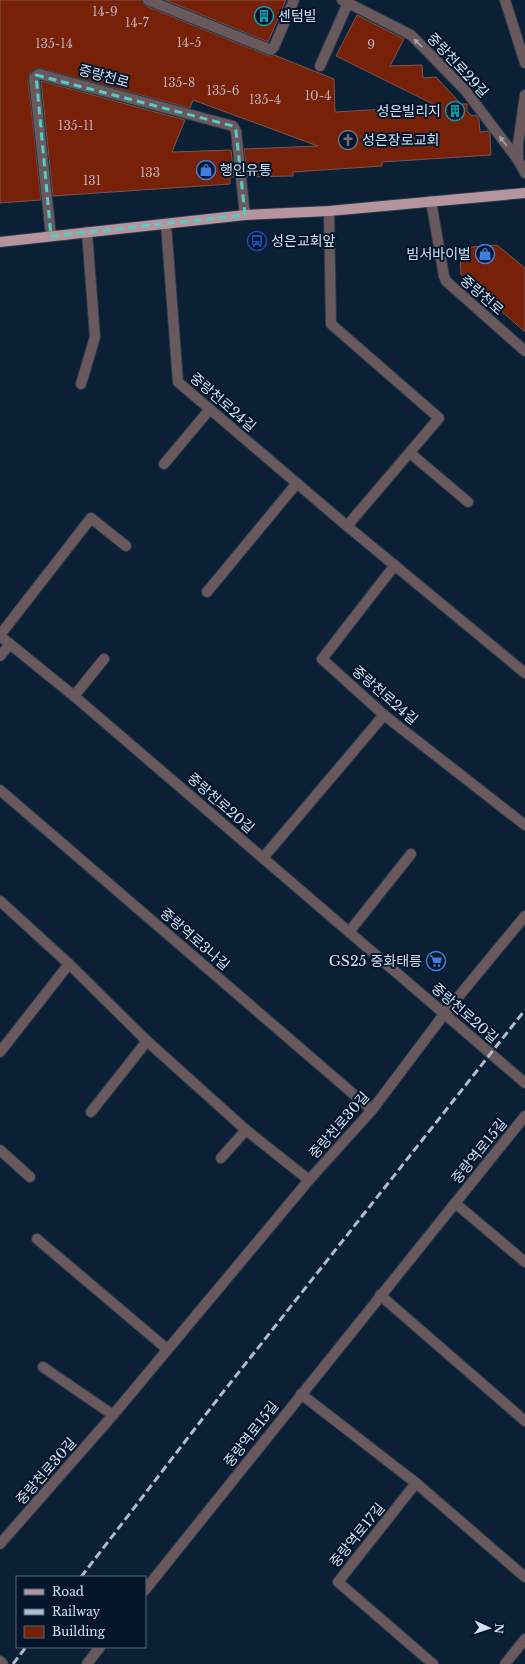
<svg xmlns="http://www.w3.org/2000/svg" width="525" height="1664" font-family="'Libre Baskerville','Noto Sans KR',serif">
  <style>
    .building { fill: #782109; stroke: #7a574e }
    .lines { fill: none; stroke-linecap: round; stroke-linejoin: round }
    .minor-casing { stroke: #273a4f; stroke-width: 12 }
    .major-casing { stroke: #273a4f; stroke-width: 12 }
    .minor { stroke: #69595d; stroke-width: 10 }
    .major { stroke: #b6949c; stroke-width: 10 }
    .rail { stroke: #aebccc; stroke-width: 3; stroke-dasharray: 8 4; stroke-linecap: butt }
    .oneway { fill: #a4a3ad }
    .marked { fill: none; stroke: #55cdc6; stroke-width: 3; stroke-dasharray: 8 5; stroke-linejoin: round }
    .labels { text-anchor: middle; stroke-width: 4; stroke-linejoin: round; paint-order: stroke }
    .number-label { font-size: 12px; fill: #bdb0b6 }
    .poi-label { font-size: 14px; fill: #d4e0ef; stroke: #03162b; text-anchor: start }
    .street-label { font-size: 14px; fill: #d4e0ef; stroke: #03162b }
  </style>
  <rect width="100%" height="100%" fill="#0b1f35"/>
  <g class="building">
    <polygon points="0,0 142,0 146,6 269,56 274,55 334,79 335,112 437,106 336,56 357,15 404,39 390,66 422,65 423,78 436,77 461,104 467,104 467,111 472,116 476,115 479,120 480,132 488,131 490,134 491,155 382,162 382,166 293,172 293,176 247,177 244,149 318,146 193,100 190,108 38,68 30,73 28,79 41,200 0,203"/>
    <polygon points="165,0 286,0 268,42"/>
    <polygon points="41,81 185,120 172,152 231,150 234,177 230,177 230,184 53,196"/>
    <polygon points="497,245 525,268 525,332 499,309 501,306 461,275 460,248"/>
  </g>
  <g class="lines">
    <g class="minor-casing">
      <g id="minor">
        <polyline points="148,0 271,50 274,47 294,0"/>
        <polyline points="342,0 411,35 418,42 465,90 518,160 525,173"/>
        <polyline points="505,0 525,63"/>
        <polyline points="320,66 348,3"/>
        <polyline points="518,160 518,144 525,95"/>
        <polyline points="431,201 444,276 446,281 525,351"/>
        <polyline points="329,211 331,324 439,418 347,526"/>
        <polyline points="166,224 178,382 347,526 525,673"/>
        <polyline points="51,236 34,78 39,74 233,126 236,131 245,215"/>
        <polyline points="81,384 95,337 87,232"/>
        <polyline points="410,453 468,502"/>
        <polyline points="164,464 210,409"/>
        <polyline points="395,565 322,659 384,715 525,825"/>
        <polyline points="207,592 297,483"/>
        <polyline points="0,635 91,518 126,546"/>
        <polyline points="0,636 74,696 525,1083"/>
        <polyline points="0,656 10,644"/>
        <polyline points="74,696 104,659"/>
        <polyline points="0,790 372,1110"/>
        <polyline points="263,858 384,715"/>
        <polyline points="0,901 69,964 147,1041 246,1130 309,1180"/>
        <polyline points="349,932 411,854"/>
        <polyline points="0,1052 69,964"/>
        <polyline points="91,1112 147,1041"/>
        <polyline points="0,1150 30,1177"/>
        <polyline points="221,1158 246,1130"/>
        <polyline points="455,1203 525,1262"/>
        <polyline points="37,1239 167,1349"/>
        <polyline points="380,1295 525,1421"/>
        <polyline points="43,1367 113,1415"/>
        <polyline points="301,1394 416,1483 525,1577"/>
        <polyline points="416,1483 338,1582 433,1664"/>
        <polyline points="0,1544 113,1415 309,1180 372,1110 445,1013 525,916"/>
        <polyline points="145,1590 525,1116"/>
        <polyline points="0,1661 3,1664"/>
        <polyline points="87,1664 100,1647"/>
        <polyline points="505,1664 525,1639"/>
      </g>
    </g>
    <g class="major-casing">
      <polyline id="major" points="0,242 245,215 329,211 525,193"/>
    </g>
    <use href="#minor" class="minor"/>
    <use href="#major" class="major"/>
    <g class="rail">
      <polyline points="81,1577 220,1396 525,1010"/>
      <polyline points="13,1664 26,1647"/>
    </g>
  </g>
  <defs><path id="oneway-solid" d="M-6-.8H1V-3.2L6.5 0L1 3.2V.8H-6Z"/></defs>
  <g class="oneway">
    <use href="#oneway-solid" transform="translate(418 43) rotate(-136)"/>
    <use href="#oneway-solid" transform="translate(503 141) rotate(-127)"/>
  </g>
  <path class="marked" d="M36 75 233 126 236 131 245 215 51 236Z"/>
  <defs>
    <g id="building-ring" transform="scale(1)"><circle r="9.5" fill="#03162b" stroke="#0f9aa8" stroke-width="1.5"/><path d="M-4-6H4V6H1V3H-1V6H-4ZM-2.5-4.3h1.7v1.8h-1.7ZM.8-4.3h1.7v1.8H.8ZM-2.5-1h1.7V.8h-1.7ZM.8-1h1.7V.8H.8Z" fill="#0f9aa8"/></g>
    <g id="church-ring" transform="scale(1)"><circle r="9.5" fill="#03162b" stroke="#6b7280" stroke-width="1.5"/><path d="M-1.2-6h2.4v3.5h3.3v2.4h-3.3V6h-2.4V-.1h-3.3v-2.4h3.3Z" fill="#6b7280"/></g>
    <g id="shop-ring" transform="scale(1)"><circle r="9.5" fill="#03162b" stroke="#3f7fe0" stroke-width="1.5"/><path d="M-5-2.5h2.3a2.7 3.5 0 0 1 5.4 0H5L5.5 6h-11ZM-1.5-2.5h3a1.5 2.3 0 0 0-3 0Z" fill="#3f7fe0"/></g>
    <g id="bus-ring" transform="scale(1)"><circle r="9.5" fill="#03162b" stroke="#1a4fb4" stroke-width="1.5"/><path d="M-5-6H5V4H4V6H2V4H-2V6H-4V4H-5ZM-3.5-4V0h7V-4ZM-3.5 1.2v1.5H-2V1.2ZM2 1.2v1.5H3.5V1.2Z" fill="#1a4fb4"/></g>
    <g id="supermarket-ring" transform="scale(1)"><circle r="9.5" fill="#03162b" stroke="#3f7fe0" stroke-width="1.5"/><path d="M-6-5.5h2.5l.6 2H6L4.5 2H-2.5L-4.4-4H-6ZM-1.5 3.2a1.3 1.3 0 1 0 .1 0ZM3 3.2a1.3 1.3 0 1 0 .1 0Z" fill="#3f7fe0"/></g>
  </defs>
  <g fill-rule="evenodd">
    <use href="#building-ring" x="264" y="16"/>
    <use href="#building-ring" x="455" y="111"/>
    <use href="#church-ring" x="348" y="140"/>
    <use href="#shop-ring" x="206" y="170"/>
    <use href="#bus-ring" x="257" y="241"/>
    <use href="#shop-ring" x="485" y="254"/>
    <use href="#supermarket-ring" x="436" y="961"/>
  </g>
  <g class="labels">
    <g class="number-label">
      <text x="105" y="16">14-9</text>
      <text x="137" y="27">14-7</text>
      <text x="189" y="47">14-5</text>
      <text x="54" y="48">135-14</text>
      <text x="371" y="49">9</text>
      <text x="179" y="87">135-8</text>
      <text x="223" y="95">135-6</text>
      <text x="318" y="100">10-4</text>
      <text x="265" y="104">135-4</text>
      <text x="76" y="130">135-11</text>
      <text x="150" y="177">133</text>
      <text x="92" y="185">131</text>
    </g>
    <g class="poi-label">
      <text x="278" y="21">센텀빌</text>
      <text x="441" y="116" text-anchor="end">성은빌리지</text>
      <text x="362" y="145">성은장로교회</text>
      <text x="220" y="175">행인유통</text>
      <text x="271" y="246">성은교회앞</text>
      <text x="471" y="259" text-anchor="end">빔서바이벌</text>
      <text x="422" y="966" text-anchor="end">GS25 중화태릉</text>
    </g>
    <g class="street-label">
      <text transform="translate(458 65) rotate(47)" y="5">중랑천로29길</text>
      <text transform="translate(104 76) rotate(15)" y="5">중랑천로</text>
      <text transform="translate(482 295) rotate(41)" y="5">중랑천로</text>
      <text transform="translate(223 402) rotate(41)" y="5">중랑천로24길</text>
      <text transform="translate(385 695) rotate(41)" y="5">중랑천로24길</text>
      <text transform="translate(221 803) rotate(41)" y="5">중랑천로20길</text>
      <text transform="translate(195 939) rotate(41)" y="5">중랑역로3나길</text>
      <text transform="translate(465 1013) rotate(41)" y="5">중랑천로20길</text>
      <text transform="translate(339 1125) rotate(-49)" y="5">중랑천로30길</text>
      <text transform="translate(479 1151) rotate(-51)" y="5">중랑역로15길</text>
      <text transform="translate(251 1434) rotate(-52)" y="5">중랑역로15길</text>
      <text transform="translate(46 1471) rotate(-49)" y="5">중랑천로30길</text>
      <text transform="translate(357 1535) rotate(-51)" y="5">중랑역로17길</text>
    </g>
  </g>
  <rect x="16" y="1576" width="130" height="72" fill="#03162b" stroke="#576779"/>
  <rect x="24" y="1589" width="20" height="6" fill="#b6949c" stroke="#576779"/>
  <text x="52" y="1596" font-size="12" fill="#d4e0ef">Road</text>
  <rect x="24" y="1609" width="20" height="6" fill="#aebccc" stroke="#576779"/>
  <text x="52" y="1616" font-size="12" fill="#d4e0ef">Railway</text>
  <rect x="24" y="1626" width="20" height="12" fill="#782109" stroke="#576779"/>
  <text x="52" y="1636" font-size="12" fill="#d4e0ef">Building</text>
  <g transform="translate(489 1628) rotate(93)" stroke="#03162b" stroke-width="3" paint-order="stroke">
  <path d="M0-3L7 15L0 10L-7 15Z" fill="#d4e0ef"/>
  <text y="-6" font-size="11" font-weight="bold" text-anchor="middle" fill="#d4e0ef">N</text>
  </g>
</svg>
